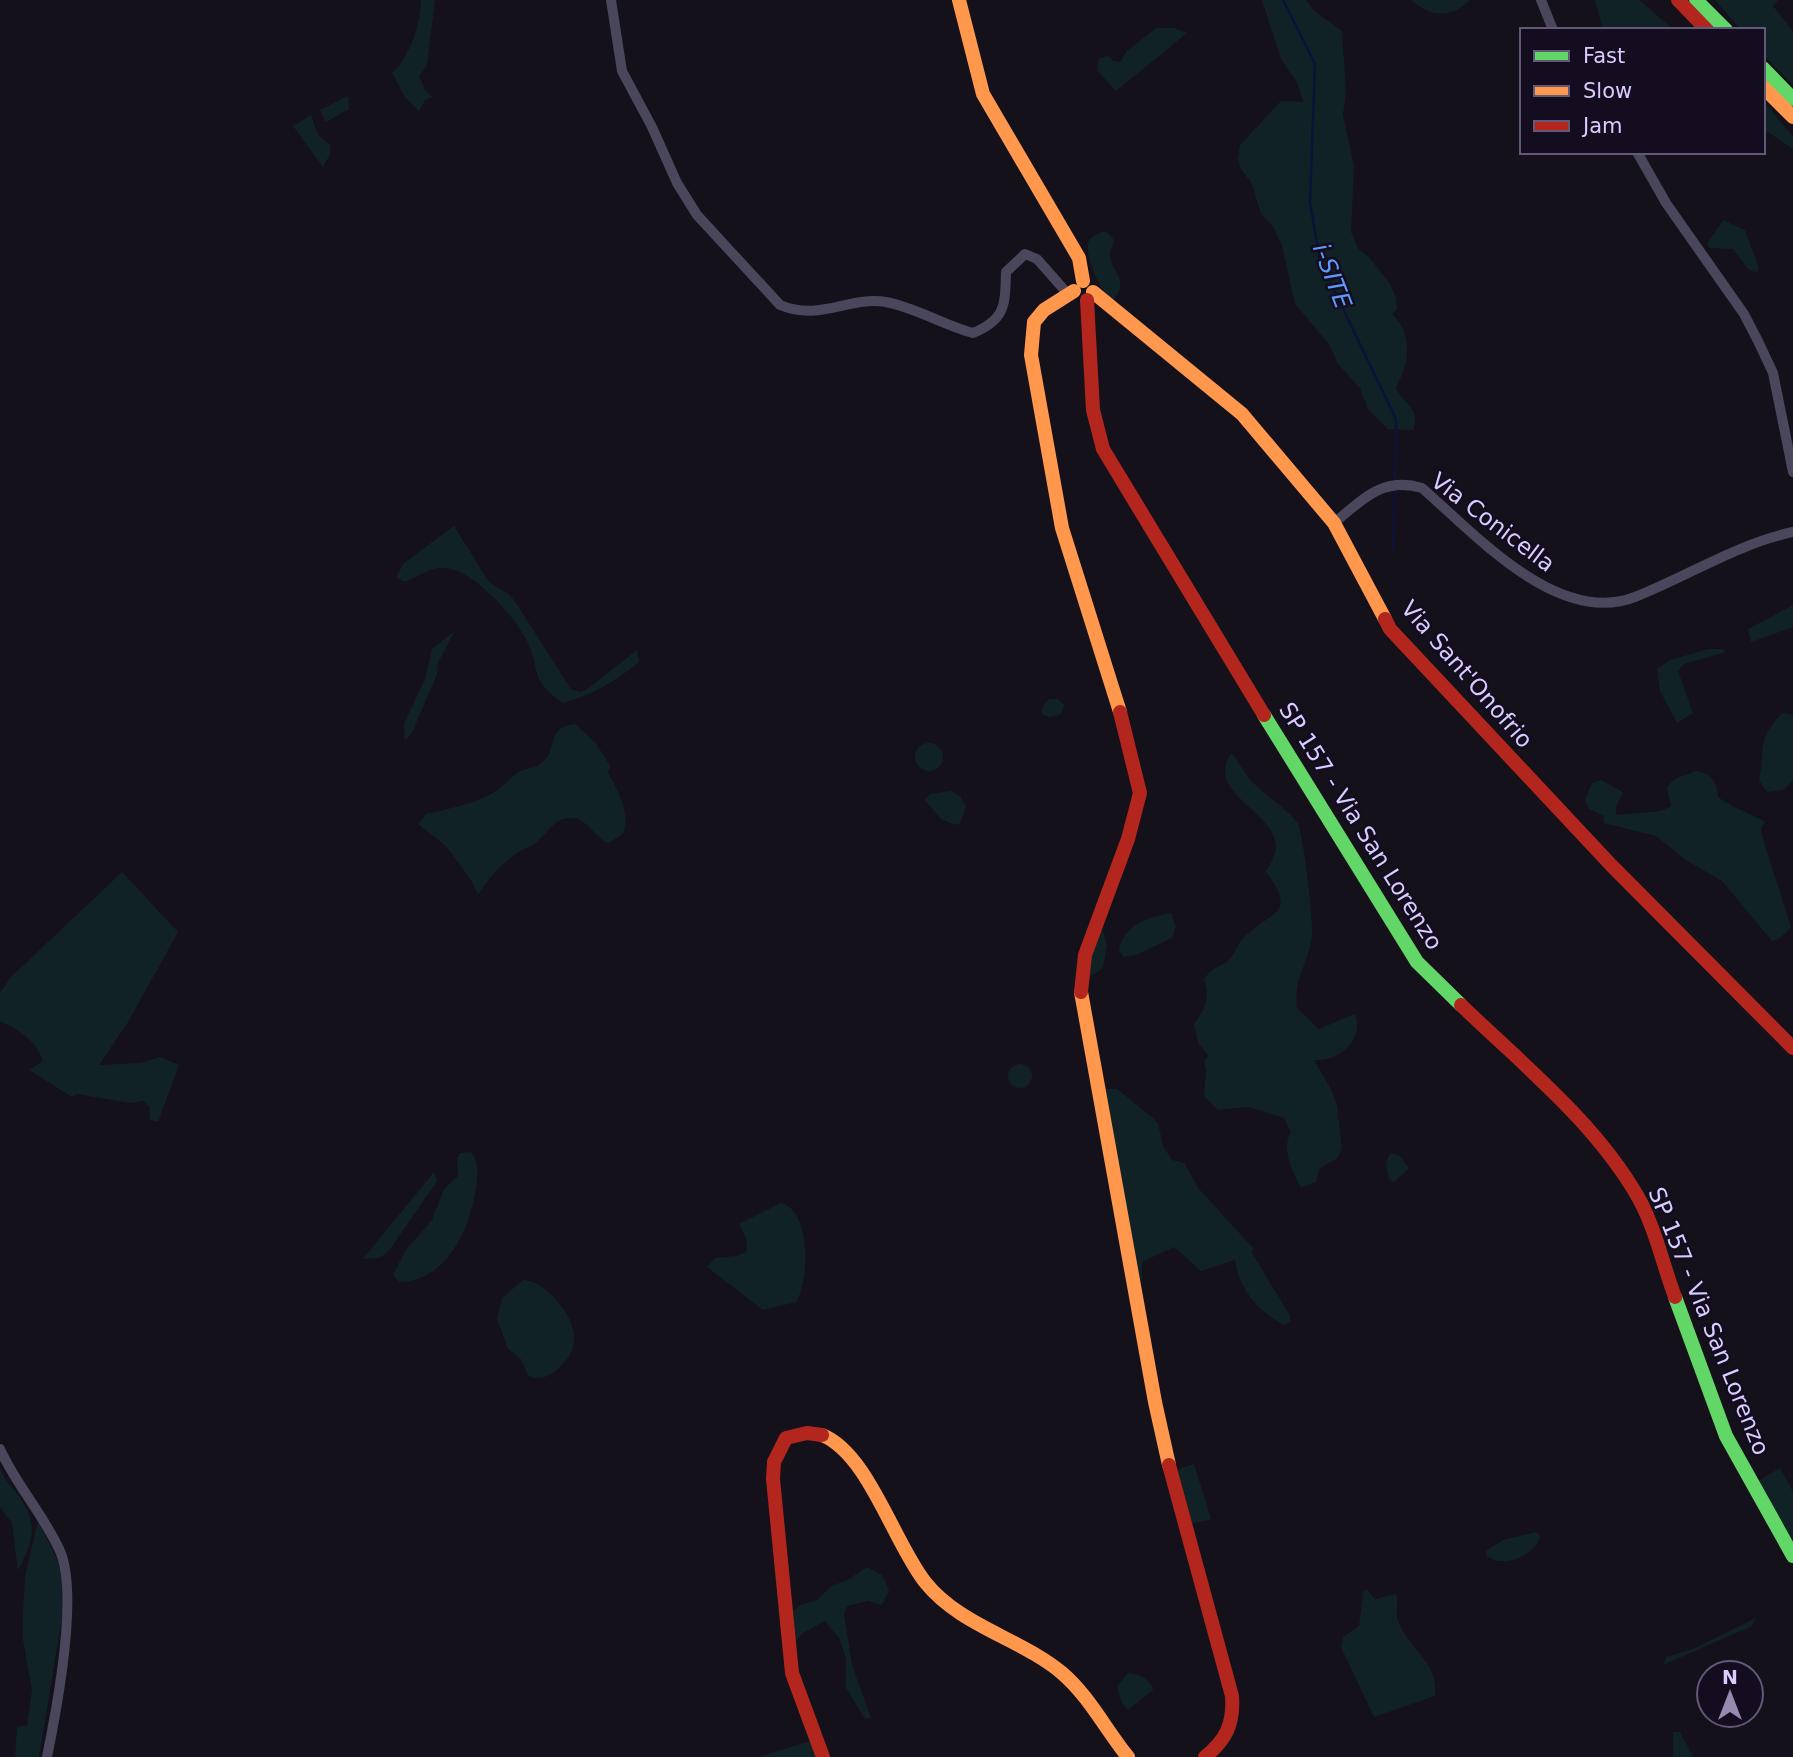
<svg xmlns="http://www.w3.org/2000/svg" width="1793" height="1757" font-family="'DejaVu Sans',sans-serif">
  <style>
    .green { fill: #112226 }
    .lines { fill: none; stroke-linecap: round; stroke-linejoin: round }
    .stream { stroke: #0b1437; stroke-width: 2.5 }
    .street { stroke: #4a465b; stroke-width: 10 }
    .fast { stroke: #63d668; stroke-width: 14 }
    .slow { stroke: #ff974d; stroke-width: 14 }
    .jam { stroke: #b3261e; stroke-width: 14 }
    .labels { text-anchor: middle; stroke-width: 5; stroke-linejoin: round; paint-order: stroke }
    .street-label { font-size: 23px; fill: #d9ccfe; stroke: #130d1f }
    .water-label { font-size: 24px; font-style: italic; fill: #5d99fb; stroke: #130d1f }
  </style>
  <rect width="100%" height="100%" fill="#14111b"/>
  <g class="green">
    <path d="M421 0H435L427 65 419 76 425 90 433 97 425 100 419 111 405 97 392 73C410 57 421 24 421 0Z"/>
    <path d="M1262 0H1306L1313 10 1342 31 1346 91 1343 115 1354 166 1351 232 1359 250 1369 257 1390 284 1396 297 1397 310 1392 314C1413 334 1410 364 1396 387 1401 403 1422 408 1413 430L1388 429 1368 409 1360 388 1338 364 1329 344 1295 304 1282 246 1273 226 1261 214 1252 184 1241 169 1238 159 1240 145 1281 101 1304 102 1296 81 1281 59Z"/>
    <path d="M1411 0H1470C1451 19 1429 17 1411 0Z"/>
    <polygon points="1595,0 1639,0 1674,30 1603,30"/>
    <polygon points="1715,0 1778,0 1773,6 1793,31 1793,85 1763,55 1763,30 1741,30"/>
    <polygon points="1156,28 1174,28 1187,33 1116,91 1097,70 1099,58 1109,56 1113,61 1120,62 1127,51"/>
    <polygon points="348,96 349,109 326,122 320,110"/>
    <polygon points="1763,100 1793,137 1793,149 1768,132 1763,133"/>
    <polygon points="311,115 318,135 330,145 330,154 323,167 293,126"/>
    <polygon points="1723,220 1745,230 1759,268 1757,273 1748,269 1733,249 1710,248 1707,244"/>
    <path d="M1105 231 1113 238C1115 246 1111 246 1110 254 1110 270 1131 280 1113 300 1101 294 1081 251 1090 239 1094 235 1100 233 1105 231Z"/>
    <path d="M454 526 489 582 510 595 516 603 571 689 580 692 586 690 637 650 639 662C618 680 590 696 563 703 528 678 542 673 527 641 515 616 465 558 434 569 424 572 415 578 404 582L396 577 404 563Z"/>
    <polygon points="1793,605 1793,627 1751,642 1748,629"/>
    <polygon points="454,632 438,663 437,674 412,733 405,740 404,724 425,679 432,649"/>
    <polygon points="1708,649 1722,649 1726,652 1684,664 1678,671 1693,713 1677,723 1660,691 1657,669 1670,660"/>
    <polygon points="1049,699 1058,699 1065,705 1060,715 1050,717 1041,714 1043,706"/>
    <path d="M1782 713 1793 715V780L1783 790 1767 792 1759 780C1766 747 1756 741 1782 713Z"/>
    <path d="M575 724 596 743 610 766 608 773C618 791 631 813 623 834L608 843C596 838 586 818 573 818 554 817 550 831 538 841 533 846 525 848 519 852 501 864 489 877 478 895L471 880 446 846 418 824 426 814C448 809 473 804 493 793 504 787 512 774 523 770 531 767 537 768 543 762 558 748 546 727 575 724Z"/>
    <circle cx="929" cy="757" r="14"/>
    <path d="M1231 753C1240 762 1244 774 1253 783 1267 796 1285 807 1297 822 1303 829 1314 923 1312 936 1309 964 1293 977 1297 1008L1319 1029 1355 1014C1365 1040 1338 1062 1314 1060L1332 1091 1337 1106 1342 1148 1338 1158 1320 1168 1316 1182 1301 1187C1292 1173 1281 1147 1291 1132L1284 1118 1249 1107 1218 1110 1204 1096 1206 1071 1204 1061 1208 1056 1198 1042 1194 1024C1204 1010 1211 997 1204 980 1211 967 1220 968 1229 960 1235 954 1237 944 1244 937 1272 911 1298 914 1266 872 1270 863 1276 856 1276 846 1274 810 1205 794 1231 753Z"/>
    <path d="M1695 771C1711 774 1717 780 1718 797 1731 807 1750 813 1765 822L1761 829 1764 842 1791 927 1779 939 1772 941 1722 881 1684 859 1656 836 1604 823V816L1589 809 1585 799 1592 783 1601 780 1623 792 1616 807V815L1661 811 1671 806 1667 788C1675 776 1683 777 1695 771Z"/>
    <polygon points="951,791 960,796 966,807 960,823 955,825 941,819 925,800 930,794"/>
    <path d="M122 872 178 932 128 1022 99 1065 141 1063 160 1057 179 1065 158 1122 150 1120 149 1107 144 1101 131 1103 77 1094 72 1097 29 1070 43 1061C36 1040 19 1030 0 1021V993L10 978Z"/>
    <path d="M1171 913 1176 927 1172 938 1136 955 1124 957 1119 951C1122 925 1149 917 1171 913Z"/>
    <polygon points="1102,929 1107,945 1103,968 1089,977 1088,957"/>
    <circle cx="1020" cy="1076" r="12"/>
    <path d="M1102 1089H1117L1152 1117 1158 1124 1164 1148 1172 1160 1184 1163 1199 1189 1253 1248 1252 1253 1290 1316V1322L1284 1325C1258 1312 1239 1289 1235 1260L1201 1271 1174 1247 1142 1262V1280L1135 1279Z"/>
    <path d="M471 1152C481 1165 477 1183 474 1199 466 1235 444 1281 400 1282L393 1275 405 1251 432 1220 444 1189 458 1176 457 1158 460 1153Z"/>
    <polygon points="1390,1153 1399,1155 1409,1168 1394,1182 1389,1180 1386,1163"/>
    <polygon points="434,1172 437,1181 388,1252 379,1258 363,1259"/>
    <path d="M781 1203C811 1210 810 1281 796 1302L763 1310 707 1267 715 1258 736 1256 746 1252 747 1240 739 1224Z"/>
    <path d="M523 1280C540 1282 549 1291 559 1303 568 1315 575 1326 574 1342 573 1359 545 1388 528 1375L521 1359 508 1349 497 1319 502 1298Z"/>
    <polygon points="1194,1464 1211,1519 1192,1524 1176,1470"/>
    <path d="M0 1468C3 1477 9 1484 15 1491 39 1522 35 1537 18 1571L12 1523 0 1507Z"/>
    <polygon points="1780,1468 1793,1492 1793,1541 1758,1481"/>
    <polygon points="38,1520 61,1568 64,1605 39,1757 15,1757 17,1727 27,1725 32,1690 23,1640 23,1613 25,1577"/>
    <path d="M1536 1532 1540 1536C1536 1556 1502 1569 1487 1556L1486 1551 1503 1540Z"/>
    <polygon points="867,1567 882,1575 889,1590 882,1605 868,1601 847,1606 844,1614 852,1665 871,1718 865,1719 846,1688 846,1658 839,1638 825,1621 803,1633 795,1642 791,1613 800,1605 817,1600 833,1585 846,1581"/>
    <path d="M1367 1590 1375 1599 1396 1594C1399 1603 1395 1611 1398 1621 1408 1648 1440 1664 1435 1696L1374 1717 1341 1647 1343 1637 1359 1626 1363 1591Z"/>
    <polygon points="1756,1618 1752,1626 1663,1665 1666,1657 1693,1649"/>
    <path d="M1128 1673C1138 1674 1151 1679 1153 1690L1128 1710 1122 1703 1117 1687Z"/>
    <polygon points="1673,1732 1680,1732 1693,1757 1673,1757"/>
    <polygon points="810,1741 817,1757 759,1757"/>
  </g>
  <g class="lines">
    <g class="stream">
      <polyline points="1283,0 1315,64 1310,202 1320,261 1396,419 1395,483"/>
      <polyline points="1393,549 1395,490"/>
    </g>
    <g class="street">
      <path d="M611 0 622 71 652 127 677 183 697 215 780 305C820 322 849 296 886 302 917 308 943 325 973 333 1006 319 1005 305 1006 272L1025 254 1037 259 1068 294"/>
      <polyline points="1541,0 1553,30"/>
      <polyline points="1637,152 1666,203 1744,314 1758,341 1773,373 1793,472"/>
      <path d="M1334 523C1362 500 1383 476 1422 488 1475 534 1558 627 1635 597 1688 576 1737 544 1793 532"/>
      <path d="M0 1449C16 1485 44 1515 60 1551 79 1595 57 1708 47 1757"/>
    </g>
    <g class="fast">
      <polyline points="1696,0 1726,30"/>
      <polyline points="1763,68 1793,99"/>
      <polyline points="1264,715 1417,962 1461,1005"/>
      <polyline points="1675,1297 1726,1436 1793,1556"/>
    </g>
    <g class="slow">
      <polyline points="959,0 983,94 1079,258 1083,281"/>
      <polyline points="1763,87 1793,117"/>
      <polyline points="1074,291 1044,310 1034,322 1031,355 1062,528 1120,712"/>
      <polyline points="1093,292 1242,414 1334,523 1385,619"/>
      <polyline points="1081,992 1155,1402 1169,1465"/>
      <path d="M822 1435C868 1453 894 1543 925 1582 960 1626 1020 1638 1062 1673 1089 1696 1106 1730 1128 1757"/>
    </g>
    <g class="jam">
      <polyline points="1678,0 1707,30"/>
      <polyline points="1087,300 1093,410 1103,449 1264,715"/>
      <polyline points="1385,619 1390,629 1611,865 1793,1048"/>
      <polyline points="1081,992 1085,955 1128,839 1140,793 1120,712"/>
      <path d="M1461 1005C1522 1064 1595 1122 1638 1197 1655 1227 1663 1265 1675 1297"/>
      <polyline points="822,1435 807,1433 786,1438 774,1462 773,1479 792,1673 823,1757"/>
      <path d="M1169 1465 1232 1696C1234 1724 1226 1740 1205 1757"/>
    </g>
  </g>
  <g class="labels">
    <g class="street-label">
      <text transform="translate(1493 522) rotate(37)" y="8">Via Conicella</text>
      <text transform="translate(1467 674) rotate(49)" y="8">Via Sant'Onofrio</text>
      <text transform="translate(1361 826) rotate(58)" y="8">SP 157 - Via San Lorenzo</text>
      <text transform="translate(1709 1321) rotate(68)" y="8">SP 157 - Via San Lorenzo</text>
    </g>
    <g class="water-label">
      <text transform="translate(1332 276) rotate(69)" y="8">i-SITE</text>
    </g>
  </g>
  <rect x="1520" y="28" width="245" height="126" fill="#130d1f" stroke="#625978" stroke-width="2"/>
  <rect x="1534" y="51" width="35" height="10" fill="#63d668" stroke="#625978" stroke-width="2"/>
  <text x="1583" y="63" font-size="21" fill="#d9ccfe">Fast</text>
  <rect x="1534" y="86" width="35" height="10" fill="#ff974d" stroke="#625978" stroke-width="2"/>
  <text x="1583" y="98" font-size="21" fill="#d9ccfe">Slow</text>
  <rect x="1534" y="121" width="35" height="10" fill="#b3261e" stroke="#625978" stroke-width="2"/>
  <text x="1583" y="133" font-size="21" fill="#d9ccfe">Jam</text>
  <g transform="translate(1730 1694)"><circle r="33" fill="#130d1f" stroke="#625978" stroke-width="2"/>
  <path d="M0-5L12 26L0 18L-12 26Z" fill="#948baf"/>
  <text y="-10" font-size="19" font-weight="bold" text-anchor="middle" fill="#d9ccfe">N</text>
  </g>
</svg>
